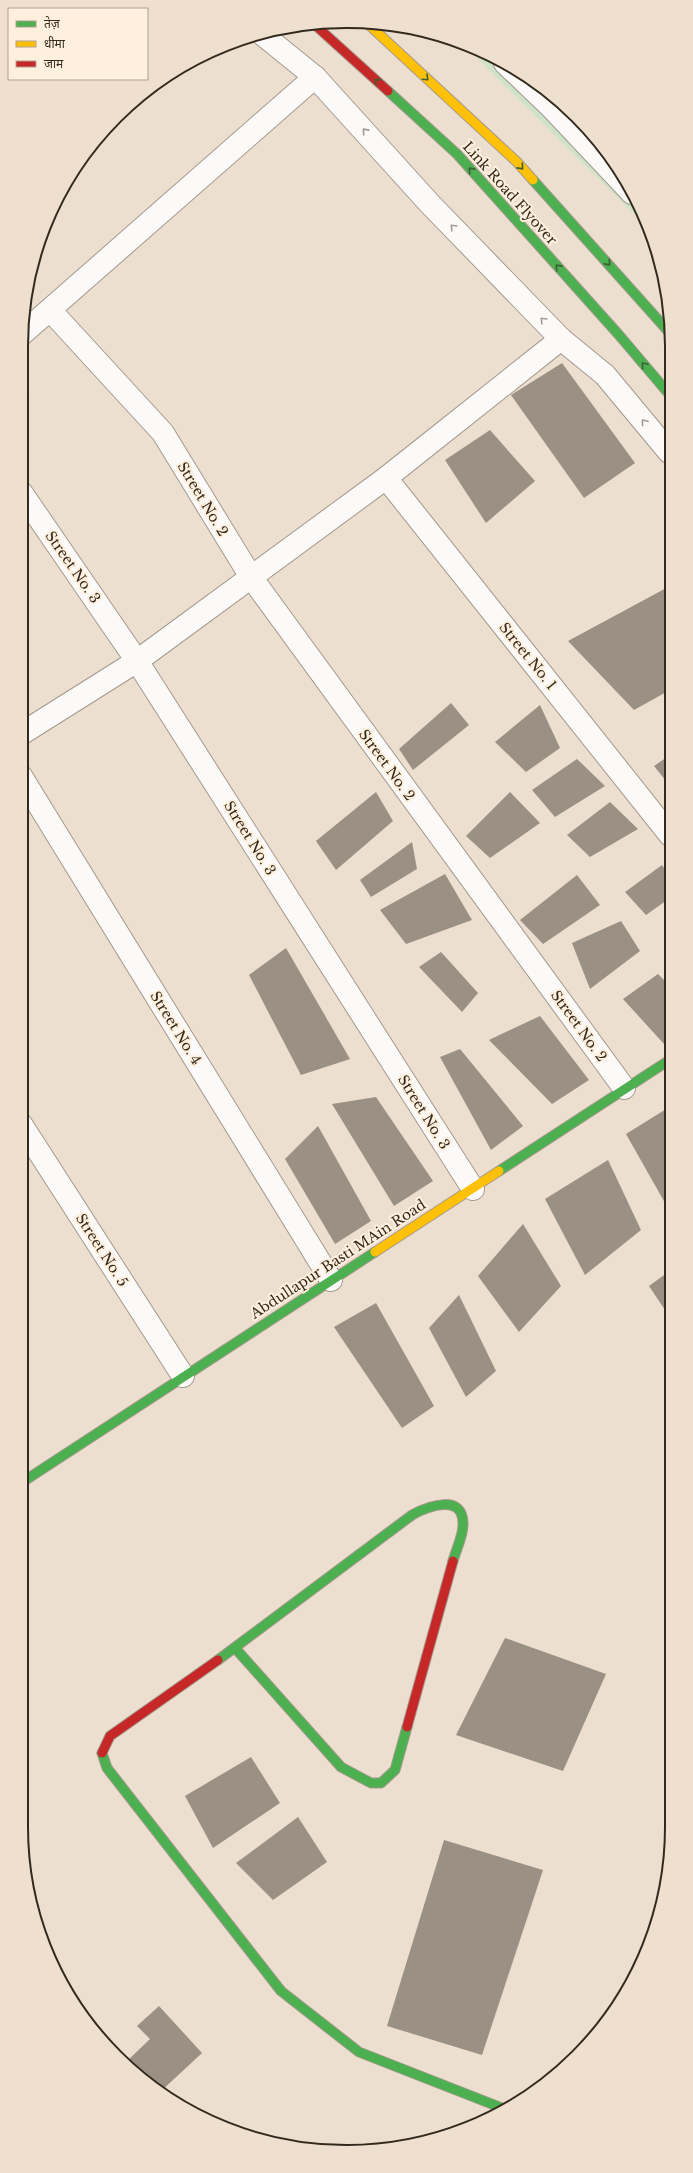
<svg xmlns="http://www.w3.org/2000/svg" width="693" height="2173" font-family="'Libre Baskerville','Noto Sans Devanagari',serif">
  <style>
    .green { fill: #cee2c8 }
    .building { fill: #9a9083 }
    .lines { fill: none; stroke-linecap: round; stroke-linejoin: round }
    .street-casing { stroke: #a4998d; stroke-width: 24 }
    .fast-casing { stroke: #a4998d; stroke-width: 11 }
    .slow-casing { stroke: #a4998d; stroke-width: 11 }
    .jam-casing { stroke: #a4998d; stroke-width: 11 }
    .street { stroke: #fcfaf8; stroke-width: 22 }
    .fast { stroke: #4caf50; stroke-width: 9 }
    .slow { stroke: #ffc107; stroke-width: 9 }
    .jam { stroke: #c62828; stroke-width: 9 }
    .oneway { stroke: #3d5f32 }
    .oneway2 { stroke: #a29c96 }
    .labels { text-anchor: middle; stroke-width: 4; stroke-linejoin: round; paint-order: stroke }
    .street-label { font-size: 14px; fill: #332a1e; stroke: #ffefdd }
    .rim { fill: none; stroke: #332a1e; stroke-width: 2 }
  </style>
  <rect width="100%" height="100%" fill="#eddfcf"/>
  <polygon class="green" points="468,49 509,64 577,117 639,203 646,226"/>
  <g class="building">
    <polygon points="562,363 635,463 584,498 511,395"/>
    <polygon points="490,430 535,481 486,523 445,460"/>
    <polygon points="670,586 670,690 634,710 568,641"/>
    <polygon points="451,703 469,725 413,770 399,749"/>
    <polygon points="540,705 560,748 526,772 495,742"/>
    <polygon points="670,755 670,786 654,766"/>
    <polygon points="577,759 605,786 555,817 532,790"/>
    <polygon points="376,792 393,821 336,870 316,841"/>
    <polygon points="510,792 540,823 490,858 466,836"/>
    <polygon points="610,802 638,829 590,857 567,835"/>
    <polygon points="412,842 417,869 371,897 360,880"/>
    <polygon points="662,865 670,876 670,898 646,915 625,892"/>
    <polygon points="445,874 472,920 406,944 380,910"/>
    <polygon points="577,875 600,905 543,944 520,920"/>
    <polygon points="621,921 640,951 590,989 572,943"/>
    <polygon points="286,948 350,1059 301,1075 249,975"/>
    <polygon points="441,952 478,993 462,1012 419,967"/>
    <polygon points="658,974 670,986 671,1036 664,1044 623,999"/>
    <polygon points="540,1016 589,1080 552,1104 489,1040"/>
    <polygon points="460,1049 523,1126 491,1150 440,1057"/>
    <polygon points="376,1097 433,1181 394,1206 332,1104"/>
    <polygon points="671,1106 671,1208 669,1210 626,1134"/>
    <polygon points="318,1126 371,1221 335,1244 285,1159"/>
    <polygon points="608,1160 641,1230 585,1275 545,1199"/>
    <polygon points="523,1224 561,1286 519,1332 478,1276"/>
    <polygon points="671,1270 671,1319 649,1286"/>
    <polygon points="459,1295 496,1371 466,1397 429,1328"/>
    <polygon points="376,1303 434,1406 402,1428 334,1327"/>
    <polygon points="505,1638 606,1674 563,1771 456,1735"/>
    <polygon points="251,1757 280,1803 213,1848 185,1796"/>
    <polygon points="298,1817 327,1862 273,1900 236,1863"/>
    <polygon points="444,1840 543,1870 482,2055 387,2026"/>
    <polygon points="159,2006 202,2053 160,2092 149,2085 125,2063 150,2039 137,2026"/>
  </g>
  <g class="lines">
    <g class="street-casing">
      <g id="street">
        <polyline points="262,34 315,77 430,204 561,339 605,375 669,452"/>
        <polyline points="505,63 551,107 632,193"/>
        <polyline points="50,310 163,433 251,577 624,1088"/>
        <polyline points="22,334 315,77"/>
        <polyline points="386,478 670,835"/>
        <polyline points="21,492 137,661 473,1189"/>
        <polyline points="21,734 137,661 386,478 561,339"/>
        <polyline points="21,776 331,1280"/>
        <polyline points="21,1124 183,1376"/>
      </g>
    </g>
    <g class="fast-casing">
      <g id="fast">
        <polyline points="388,91 457,154 619,335 669,394"/>
        <polyline points="533,180 669,332"/>
        <polyline points="499,1171 671,1059"/>
        <polyline points="21,1483 375,1252"/>
        <polyline points="235,1648 341,1767 371,1783 381,1783 395,1770 407,1727"/>
        <path d="M218 1660 412 1515C428 1506 464 1493 463 1525 463 1536 456 1550 453 1561"/>
        <polyline points="102,1753 107,1768 281,1991 359,2052 502,2108"/>
      </g>
    </g>
    <g class="slow-casing">
      <g id="slow">
        <polyline points="367,23 517,162 533,180"/>
        <polyline points="375,1252 499,1171"/>
      </g>
    </g>
    <g class="jam-casing">
      <g id="jam">
        <polyline points="314,24 388,91"/>
        <polyline points="407,1727 453,1561"/>
        <polyline points="102,1753 110,1736 218,1660"/>
      </g>
    </g>
    <use href="#street" class="street"/>
    <use href="#fast" class="fast"/>
    <use href="#slow" class="slow"/>
    <use href="#jam" class="jam"/>
  </g>
  <defs><path id="oneway-chevron" d="M-2-3.5L2.5 0L-2 3.5" fill="none" stroke-width="1.6" stroke-linecap="round" stroke-linejoin="round"/></defs>
  <g class="oneway">
    <use href="#oneway-chevron" transform="translate(426 78) rotate(43)"/>
    <use href="#oneway-chevron" transform="translate(377 81) rotate(-138)"/>
    <use href="#oneway-chevron" transform="translate(521 167) rotate(48)"/>
    <use href="#oneway-chevron" transform="translate(471 170) rotate(-132)"/>
    <use href="#oneway-chevron" transform="translate(608 263) rotate(48)"/>
    <use href="#oneway-chevron" transform="translate(558 267) rotate(-132)"/>
    <use href="#oneway-chevron" transform="translate(644 365) rotate(-130)"/>
  </g>
  <g class="oneway2">
    <use href="#oneway-chevron" transform="translate(365 131) rotate(-132)"/>
    <use href="#oneway-chevron" transform="translate(453 227) rotate(-134)"/>
    <use href="#oneway-chevron" transform="translate(543 320) rotate(-134)"/>
    <use href="#oneway-chevron" transform="translate(644 422) rotate(-130)"/>
  </g>
  <g class="labels">
    <g class="street-label">
      <text transform="translate(510 193) rotate(48)" y="5">Link Road Flyover</text>
      <text transform="translate(203 499) rotate(59)" y="5">Street No. 2</text>
      <text transform="translate(73 567) rotate(55)" y="5">Street No. 3</text>
      <text transform="translate(528 656) rotate(51)" y="5">Street No. 1</text>
      <text transform="translate(387 765) rotate(54)" y="5">Street No. 2</text>
      <text transform="translate(250 838) rotate(58)" y="5">Street No. 3</text>
      <text transform="translate(579 1026) rotate(54)" y="5">Street No. 2</text>
      <text transform="translate(176 1028) rotate(58)" y="5">Street No. 4</text>
      <text transform="translate(424 1112) rotate(58)" y="5">Street No. 3</text>
      <text transform="translate(102 1250) rotate(57)" y="5">Street No. 5</text>
      <text transform="translate(338 1259) rotate(-33)" y="5">Abdullapur Basti MAin Road</text>
    </g>
  </g>
  <path d="M0 0H693V2173H0ZM346 28H347A318 318 0 0 1 665 346V1827A318 318 0 0 1 347 2145H346A318 318 0 0 1 28 1827V346A318 318 0 0 1 346 28Z" fill="#efdfce" fill-rule="evenodd"/>
  <path class="rim" d="M346 28H347A318 318 0 0 1 665 346V1827A318 318 0 0 1 347 2145H346A318 318 0 0 1 28 1827V346A318 318 0 0 1 346 28Z"/>
  <rect x="8" y="8" width="140" height="72" fill="#ffefdd" stroke="#ada091"/>
  <rect x="16" y="21" width="20" height="6" fill="#4caf50" stroke="#ada091"/>
  <text x="44" y="28" font-size="12" fill="#332a1e">तेज़</text>
  <rect x="16" y="41" width="20" height="6" fill="#ffc107" stroke="#ada091"/>
  <text x="44" y="48" font-size="12" fill="#332a1e">धीमा</text>
  <rect x="16" y="61" width="20" height="6" fill="#c62828" stroke="#ada091"/>
  <text x="44" y="68" font-size="12" fill="#332a1e">जाम</text>
</svg>
